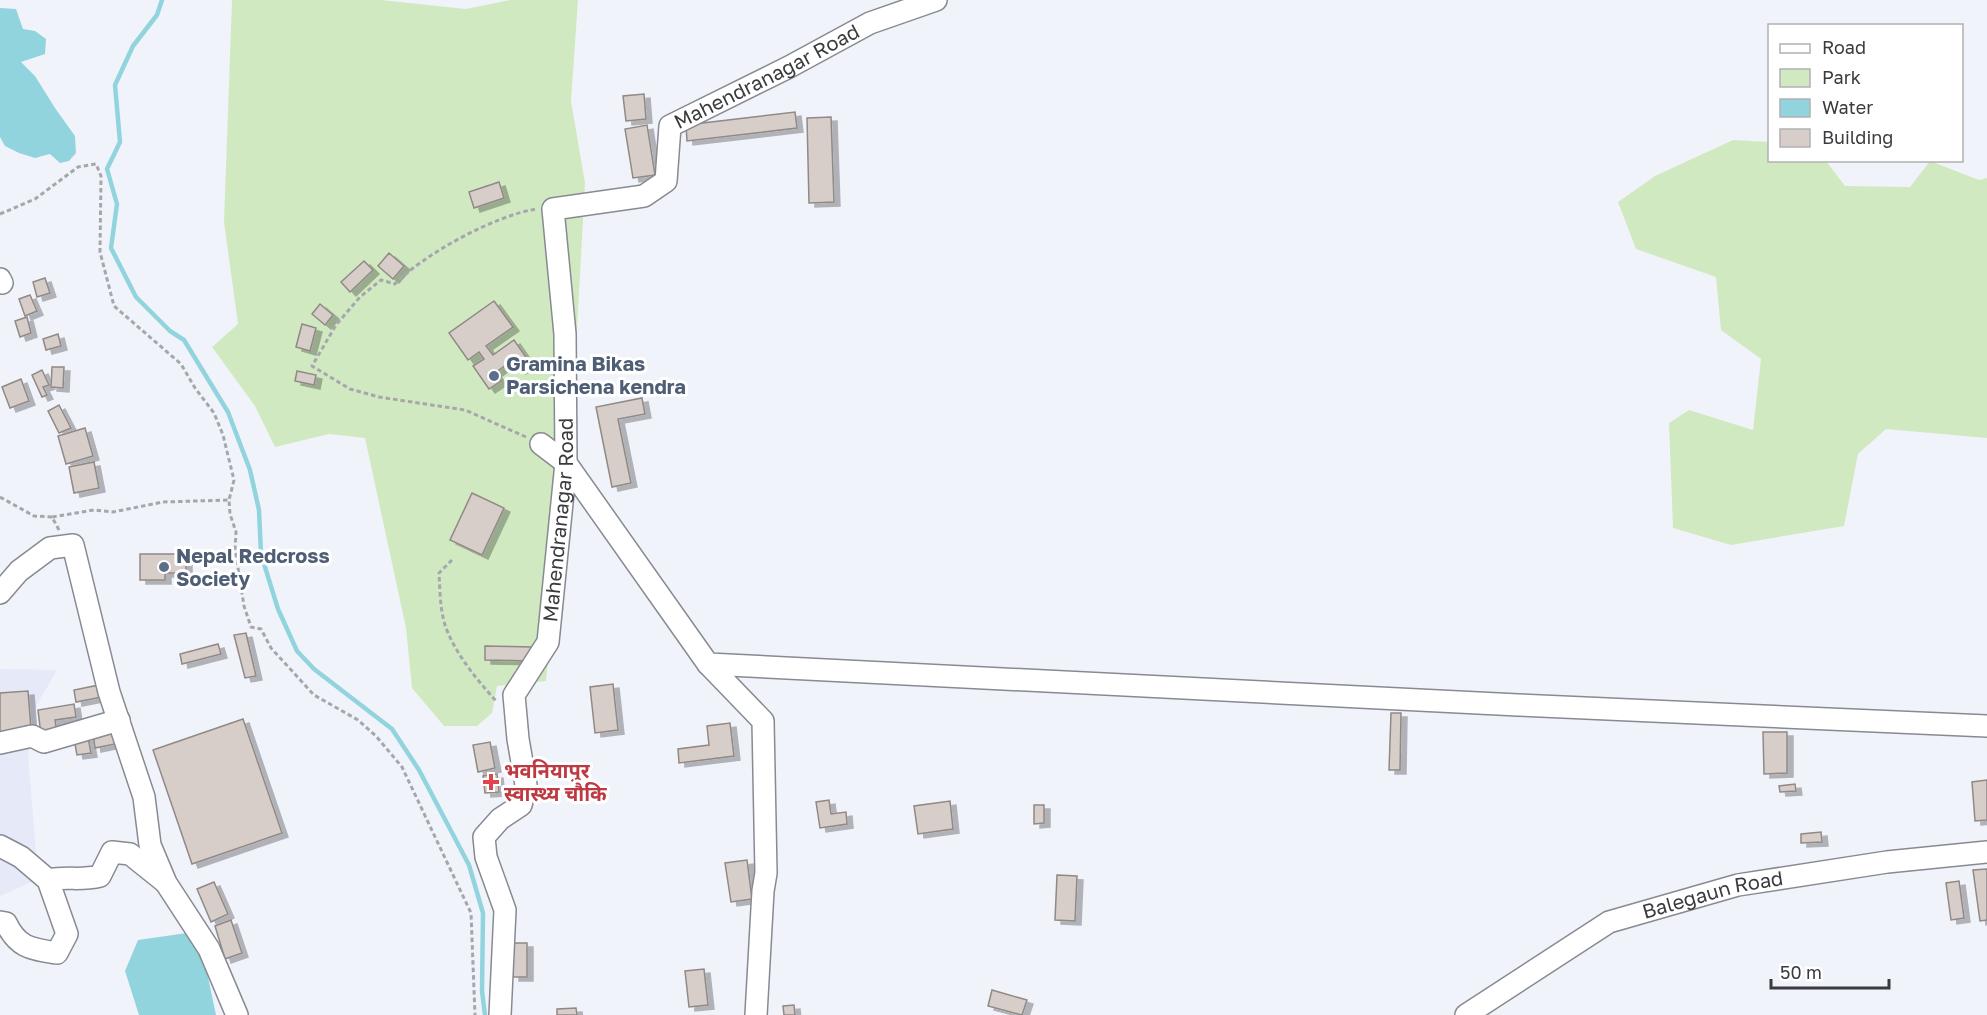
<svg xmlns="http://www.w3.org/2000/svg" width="1987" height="1015" font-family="'Golos Text','Noto Sans Devanagari',sans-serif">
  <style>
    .built { fill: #e5e9f8 }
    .green { fill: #d1e9c1 }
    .water { fill: #92d4de }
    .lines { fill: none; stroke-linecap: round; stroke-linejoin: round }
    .stream { stroke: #92d4de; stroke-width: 4.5 }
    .building { fill: #d7ceca; stroke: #918985; stroke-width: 1.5; filter: url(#shadow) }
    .minor-casing { stroke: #888a92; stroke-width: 24 }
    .path { stroke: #a6a7ad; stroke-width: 3; stroke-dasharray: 4.5 3; stroke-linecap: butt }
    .minor { stroke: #fff; stroke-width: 21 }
    .service-dot { fill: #5c6f8a; stroke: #fff; stroke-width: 2 }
    .health-dot { fill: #e0444e; stroke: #fff; stroke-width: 2 }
    .labels { text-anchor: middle; stroke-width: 6; stroke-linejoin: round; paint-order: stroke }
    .street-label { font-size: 20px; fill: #3a3b3e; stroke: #fff }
    .service-label { font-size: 20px; font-weight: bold; fill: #4e5e75; stroke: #fff; text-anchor: start }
    .health-label { font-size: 20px; font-weight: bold; fill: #be3a42; stroke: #fff; text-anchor: start }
  </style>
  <defs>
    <filter id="shadow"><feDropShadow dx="6" dy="4" stdDeviation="0" flood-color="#0004"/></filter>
  </defs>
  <rect width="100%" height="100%" fill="#f1f3fb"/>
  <polygon class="built" points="0,669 57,670 35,708 36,732 28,754 38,879 0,896"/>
  <g class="green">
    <polygon points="232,0 381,0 466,9 510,0 578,0 571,101 585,183 572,422 546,681 497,686 492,713 477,726 444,726 412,688 406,628 365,438 329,434 275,447 255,406 212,347 238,324 224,222"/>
    <polygon points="1733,140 1769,142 1770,160 1826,161 1845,186 1910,187 1930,161 1979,180 1987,178 1987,438 1886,429 1858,454 1844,526 1731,545 1673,528 1669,423 1689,410 1753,430 1761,359 1721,330 1716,277 1636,249 1618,202 1655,176"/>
  </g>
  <g class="water">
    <polygon points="0,8 16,9 23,29 35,31 46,39 45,54 21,62 35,76 55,108 75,136 76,153 69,161 60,163 50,154 35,158 19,153 5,146 0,137"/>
    <polygon points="187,933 202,949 216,1015 139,1015 125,971 138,940"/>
  </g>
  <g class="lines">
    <polyline class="stream" points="162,0 157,15 133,46 115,85 120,142 107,169 117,204 111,248 136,297 170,331 184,340 228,412 250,470 259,510 261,554 278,609 297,651 314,669 392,729 419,770 469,865 483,913 482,991 485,1015"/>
  </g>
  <g class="building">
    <polygon points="644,94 646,119 626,121 623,96"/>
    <polygon points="795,112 797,128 687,141 686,125"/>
    <polygon points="831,117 834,202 809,203 807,118"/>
    <polygon points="647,125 655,175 633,178 625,129"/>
    <polygon points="499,182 504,198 474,208 469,192"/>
    <polygon points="389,253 404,266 393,279 378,266"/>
    <polygon points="364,261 373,270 350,292 341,282"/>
    <polygon points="45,278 50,293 37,297 33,282"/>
    <polygon points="30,295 37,311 25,316 19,299"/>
    <polygon points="494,301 513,327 486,346 493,355 514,340 530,363 520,370 513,360 495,373 501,381 489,389 473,366 484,359 479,352 468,360 449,333"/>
    <polygon points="320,304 333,315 325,325 312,314"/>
    <polygon points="27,317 31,333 20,337 15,321"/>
    <polygon points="302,324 316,328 310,351 296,347"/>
    <polygon points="58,334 61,346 46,350 43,339"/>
    <polygon points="52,367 64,367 63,388 51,387"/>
    <polygon points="42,370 49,385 43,387 47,395 42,397 32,375"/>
    <polygon points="297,371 316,375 314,385 295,381"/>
    <polygon points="21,379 29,401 10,408 2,387"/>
    <polygon points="642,398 645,414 618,419 631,483 612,487 596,407"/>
    <polygon points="59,405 71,428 59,433 48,411"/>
    <polygon points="85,428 93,456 66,464 58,436"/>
    <polygon points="94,462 99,488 74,493 69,467"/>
    <polygon points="472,493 504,508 482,555 450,540"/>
    <polygon points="140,554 186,554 186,573 165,573 165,580 140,580"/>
    <polygon points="246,633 256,676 245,678 234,635"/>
    <polygon points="218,644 221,654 182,664 180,654"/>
    <polygon points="485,646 531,647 531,661 485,660"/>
    <polygon points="613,684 618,730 595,733 590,687"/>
    <polygon points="99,685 102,697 76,702 74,690"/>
    <polygon points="28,691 31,729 0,732 0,693"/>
    <polygon points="74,704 76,717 55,720 57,733 41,735 38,710"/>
    <polygon points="1391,713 1401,713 1400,770 1389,770"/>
    <polygon points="243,719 282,833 192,864 153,750"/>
    <polygon points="730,723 734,756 679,763 678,749 709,745 707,726"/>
    <polygon points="113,730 115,744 95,748 93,734"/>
    <polygon points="1763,732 1787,732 1787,773 1764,774"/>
    <polygon points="88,737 91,753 77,755 74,739"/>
    <polygon points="490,742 495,768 478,772 473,745"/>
    <polygon points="497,774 499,792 485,793 483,776"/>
    <polygon points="1987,780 1987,820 1975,821 1972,782"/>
    <polygon points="1795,784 1796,791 1780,792 1779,786"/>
    <polygon points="829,800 831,814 846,812 847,824 820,828 816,802"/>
    <polygon points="950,801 953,829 918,834 914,806"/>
    <polygon points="1034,805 1044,805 1044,823 1034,824"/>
    <polygon points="1821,832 1822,842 1801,843 1801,834"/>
    <polygon points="747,860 752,899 731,902 725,863"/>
    <polygon points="1987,869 1987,920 1980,921 1973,870"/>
    <polygon points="1057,875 1077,876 1075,921 1055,920"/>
    <polygon points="1959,881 1964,918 1951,920 1946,883"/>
    <polygon points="214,882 228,914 211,922 197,889"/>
    <polygon points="231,920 242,953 225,959 215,926"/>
    <rect x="513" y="943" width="14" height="34"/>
    <polygon points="704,969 708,1005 689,1007 685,971"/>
    <polygon points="992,990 1027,1000 1022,1015 988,1006"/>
    <polygon points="794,1005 795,1015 784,1015 783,1006"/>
    <polygon points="576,1008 577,1015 557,1015 557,1009"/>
  </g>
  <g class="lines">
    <g class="minor-casing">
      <g id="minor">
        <polyline points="0,279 2,283"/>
        <polyline points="541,444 566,463 708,664 1518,705 1987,726"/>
        <polyline points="0,593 19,571 50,548 73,545 109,692 144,797 150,845 166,883 209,949 237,1015"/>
        <polyline points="708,664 763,721 766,873 763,891 756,1015"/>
        <polyline points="0,743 32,736 44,742 119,720"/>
        <path d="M0 846 21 857 48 880 67 934 57 953C31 949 18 948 6 923L0 922"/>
        <path d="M48 880C68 876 80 881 100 876L112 852 130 854 165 882"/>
        <path id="s1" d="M500 1015 505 910 486 857 484 837 500 819 521 805 526 785 518 739 514 695 548 642 566 463 565 334 553 209 644 196 666 181 670 126 789 67 870 23 936 0"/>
        <path id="s2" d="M1466 1015 1609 922 1738 885 1887 862 1987 852"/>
      </g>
    </g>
    <g class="path">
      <polyline points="0,214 35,199 78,167 96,164 101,176 100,252 114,306 181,364 195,388 214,413 223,435 234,480 229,500"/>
      <path d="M526 437 465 410 379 397 350 389 312 366 336 325 360 297 381 280 395 284C424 254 494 216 536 209"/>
      <polyline points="0,497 34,516 52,517"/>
      <polyline points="59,530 52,517 94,510 113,512 163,502 229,500 230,514 236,532 235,549 244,606 251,627 261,629 271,648 314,695 358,720 376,736 402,767 471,913 475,1015"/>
      <path d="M452 560 439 573C440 591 440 611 446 628 457 656 477 680 497 702"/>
    </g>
    <use href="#minor" class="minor"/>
  </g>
  <g class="service-dot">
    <circle cx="494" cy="376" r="6"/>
    <circle cx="164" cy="567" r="6"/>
  </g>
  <path class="health-dot" d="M488 773h6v6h6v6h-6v6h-6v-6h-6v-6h6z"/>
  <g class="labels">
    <g class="street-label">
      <text dy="7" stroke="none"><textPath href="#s1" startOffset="1122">Mahendranagar Road</textPath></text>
      <text dy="7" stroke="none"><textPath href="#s1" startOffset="528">Mahendranagar Road</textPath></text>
      <text dy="7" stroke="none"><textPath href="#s2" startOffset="278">Balegaun Road</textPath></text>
    </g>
    <g class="service-label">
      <text x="506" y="371">Gramina Bikas<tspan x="506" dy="23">Parsichena kendra</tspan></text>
      <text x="176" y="563">Nepal Redcross<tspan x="176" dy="23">Society</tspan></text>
    </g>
    <g class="health-label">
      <text x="504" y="778">भवनियापुर<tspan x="504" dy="23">स्वास्थ्य चाैकि</tspan></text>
    </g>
  </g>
  <rect x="1768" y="24" width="195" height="138" fill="#ffffff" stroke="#b0b1b2" stroke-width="1.5"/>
  <rect x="1780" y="44" width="30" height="9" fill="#ffffff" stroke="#b0b1b2" stroke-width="1.5"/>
  <text x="1822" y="54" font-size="18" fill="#3a3b3e">Road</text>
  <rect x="1780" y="69" width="30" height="18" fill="#d1e9c1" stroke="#b0b1b2" stroke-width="1.5"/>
  <text x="1822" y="84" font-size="18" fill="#3a3b3e">Park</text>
  <rect x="1780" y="99" width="30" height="18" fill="#92d4de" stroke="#b0b1b2" stroke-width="1.5"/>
  <text x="1822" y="114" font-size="18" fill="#3a3b3e">Water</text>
  <rect x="1780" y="129" width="30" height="18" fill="#d7ceca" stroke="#b0b1b2" stroke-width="1.5"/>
  <text x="1822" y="144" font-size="18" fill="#3a3b3e">Building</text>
  <path d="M1771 979v9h118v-9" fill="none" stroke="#3a3b3e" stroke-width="3"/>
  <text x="1780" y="979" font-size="18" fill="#3a3b3e" stroke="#ffffff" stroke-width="4.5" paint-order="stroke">50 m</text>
</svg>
